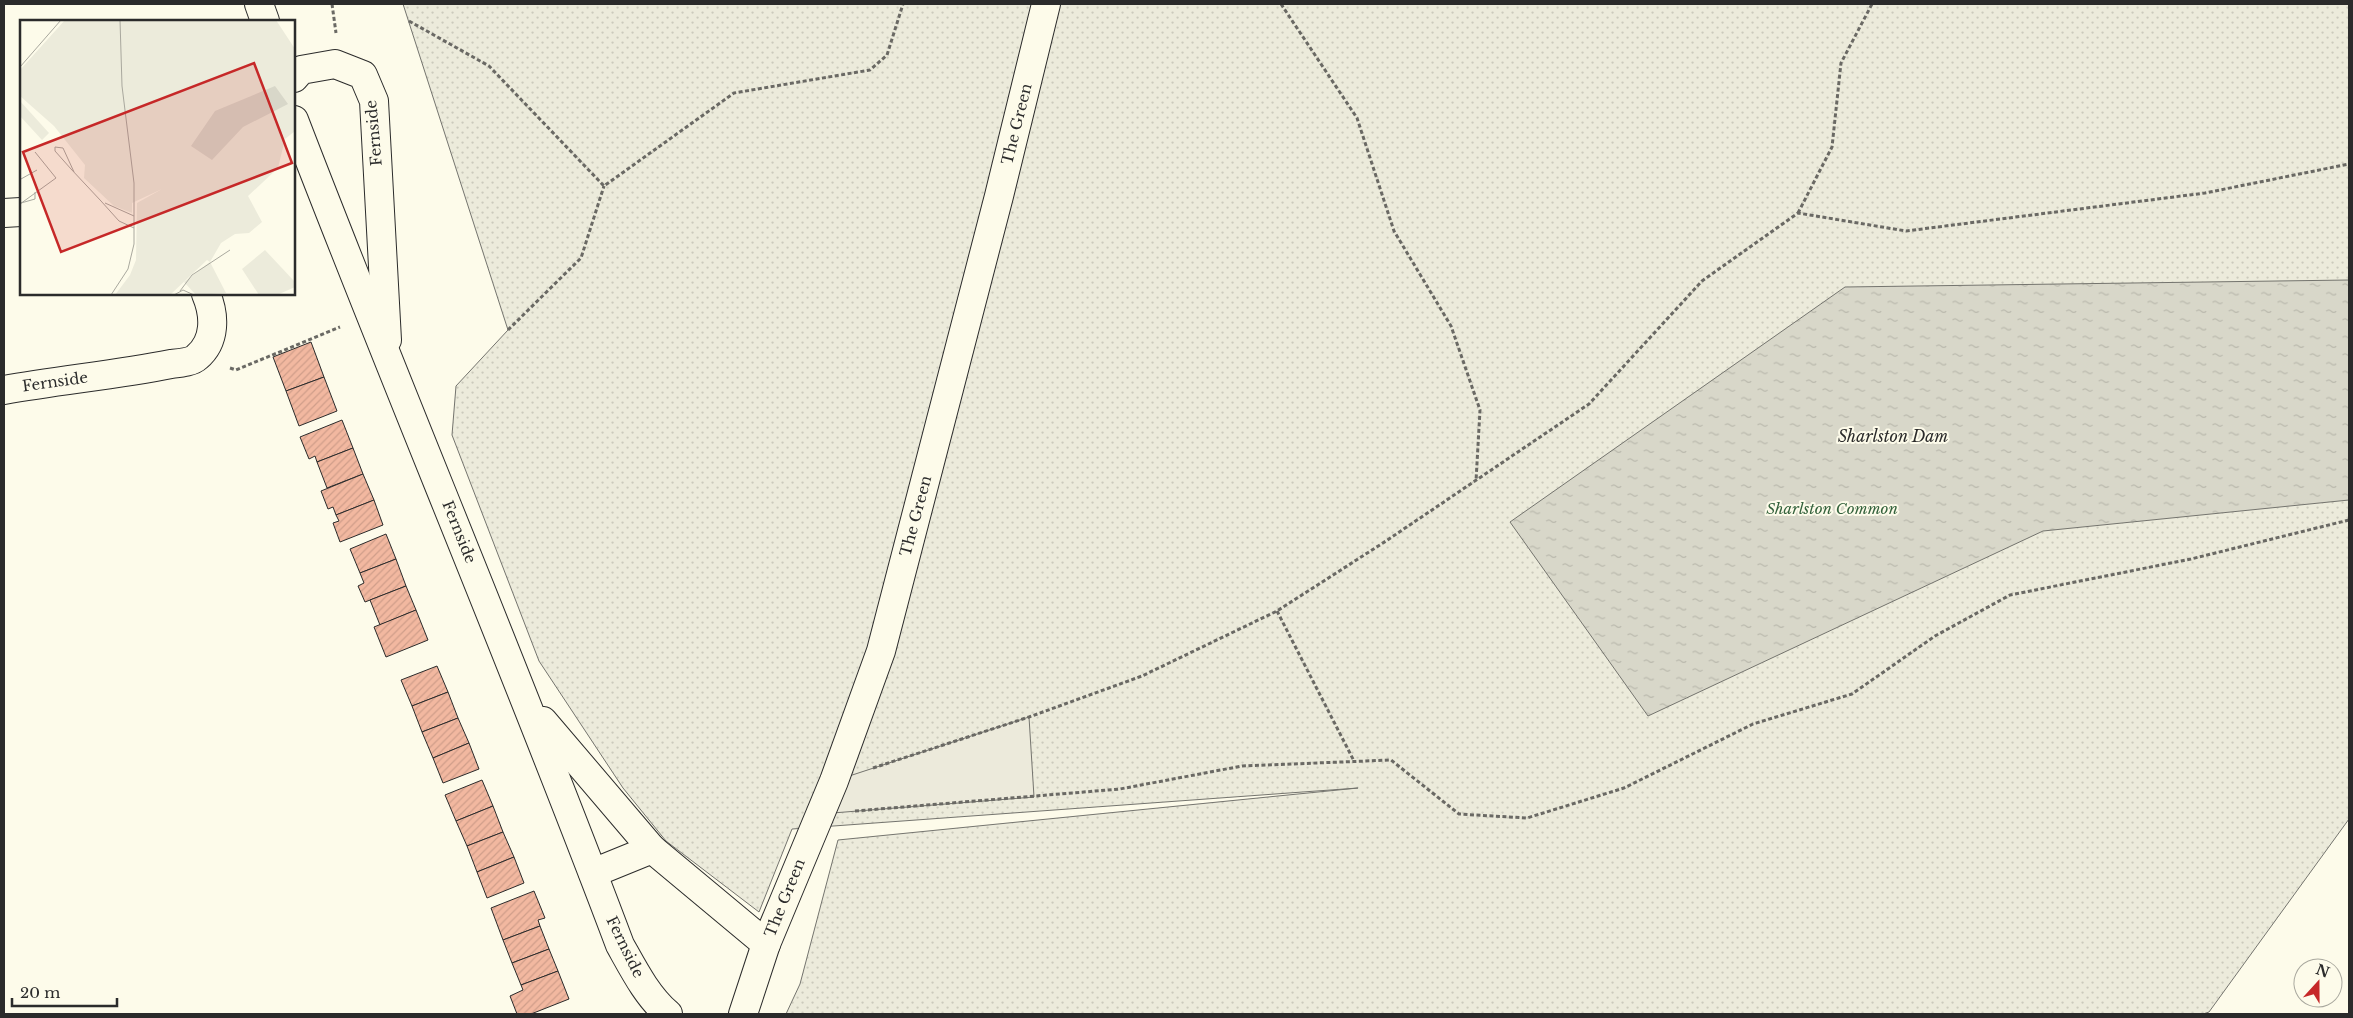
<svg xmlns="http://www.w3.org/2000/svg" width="2353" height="1018" font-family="'Libre Baskerville',serif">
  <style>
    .green { fill: url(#green-dots); stroke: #74746e }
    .parking { fill: #eceadb; stroke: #74746e }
    .water { fill: url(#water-ripples); stroke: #74746e }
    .building { fill: url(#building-hatch); stroke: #2b2b2b }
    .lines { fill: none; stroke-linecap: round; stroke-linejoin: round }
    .minor-casing { stroke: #2b2b2b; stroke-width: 30 }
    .path { stroke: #6a6964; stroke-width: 3; stroke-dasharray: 4 2.5; stroke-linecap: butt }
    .minor { stroke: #fdfbea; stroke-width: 28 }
    .labels { text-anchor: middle; stroke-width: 4; stroke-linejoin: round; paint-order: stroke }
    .street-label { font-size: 15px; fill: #2b2b2b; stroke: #fdfbea }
    .park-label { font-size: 15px; font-style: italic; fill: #34623c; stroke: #fdfbea }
    .water-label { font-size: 16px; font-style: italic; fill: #2b2b2b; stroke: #fdfbea }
    .inset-road { fill: none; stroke: #a9a89e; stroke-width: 1 }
    .view { fill: #c62828; fill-opacity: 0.15; stroke: #c62828; stroke-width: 2.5 }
    .inset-edge { fill: none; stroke: #2b2b2b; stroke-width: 2.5 }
  </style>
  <defs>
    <pattern id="green-dots" width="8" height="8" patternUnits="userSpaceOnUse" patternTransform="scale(1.25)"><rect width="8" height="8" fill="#ecebdb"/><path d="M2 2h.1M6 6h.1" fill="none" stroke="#cbcabc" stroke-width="1.8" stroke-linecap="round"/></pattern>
    <pattern id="water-ripples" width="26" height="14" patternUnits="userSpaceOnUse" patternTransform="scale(1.25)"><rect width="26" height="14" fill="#d8d7c9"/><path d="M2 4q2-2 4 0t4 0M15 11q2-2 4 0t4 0" fill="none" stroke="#bab9ad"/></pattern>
    <pattern id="building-hatch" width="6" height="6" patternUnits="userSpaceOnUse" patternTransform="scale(1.25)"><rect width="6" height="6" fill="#f2b8a0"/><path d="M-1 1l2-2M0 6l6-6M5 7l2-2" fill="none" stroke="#d09e8a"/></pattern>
  </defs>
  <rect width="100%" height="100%" fill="#fdfbea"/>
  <polygon class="green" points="403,4 2349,4 2349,819 2209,1012 2203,1014 786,1014 800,984 838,840 1358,788 792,829 759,912 666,841 623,788 539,661 452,435 456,386 508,330"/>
  <polygon class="parking" points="1029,717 1034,797 820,814 834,781"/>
  <polygon class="water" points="2349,280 2349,500 2043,531 1648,716 1510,522 1845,287"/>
  <g class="building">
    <polygon points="311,342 324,377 286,391 273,357"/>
    <polygon points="324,377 337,411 299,426 286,391"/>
    <polygon points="342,420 353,448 317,462 315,456 309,459 300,437"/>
    <polygon points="353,448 363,474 327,488 317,462"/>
    <polygon points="363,474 374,500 336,515 333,507 328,509 321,491"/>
    <polygon points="374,500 383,525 340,542 333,523 339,521 336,515"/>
    <polygon points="386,534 396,559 360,573 350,549"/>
    <polygon points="396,559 406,586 365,602 358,586 364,583 360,573"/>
    <polygon points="406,586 416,610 380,625 370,600"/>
    <polygon points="416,610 428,640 386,657 374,627"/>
    <polygon points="437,666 448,692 412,706 401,680"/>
    <polygon points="448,692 458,718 422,732 412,706"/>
    <polygon points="458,718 469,743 433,758 422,732"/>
    <polygon points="469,743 479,769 443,783 433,758"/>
    <polygon points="482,780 493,806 456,821 445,795"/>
    <polygon points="493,806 503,832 467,846 456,821"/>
    <polygon points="503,832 514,857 477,872 467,846"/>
    <polygon points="514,857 524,883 487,898 477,872"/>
    <polygon points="534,891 545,918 538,920 540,926 503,940 491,908"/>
    <polygon points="540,926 549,949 512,963 503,940"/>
    <polygon points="549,949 558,971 521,985 512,963"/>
    <polygon points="558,971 569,999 531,1014 517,1014 510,996 523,990 521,985"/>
  </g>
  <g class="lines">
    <g class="minor-casing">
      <g id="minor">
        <polyline points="259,4 265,21"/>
        <polyline points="294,78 301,70 335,64 363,75 374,101 387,340"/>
        <path d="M294 120C400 396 516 668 620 945 634 970 647 996 668 1014"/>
        <polyline points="4,213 21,212"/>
        <path d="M4 390C59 380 116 375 171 364 179 363 192 362 197 357 216 341 215 315 206 294"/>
        <polyline points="543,721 652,849 766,944"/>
        <polyline points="593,873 652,849"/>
        <polyline points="743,1014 766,944 834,781 881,651 999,196 1046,4"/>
      </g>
    </g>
    <g class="path">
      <polyline points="332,4 336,33"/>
      <polyline points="1281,4 1357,118 1394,231 1451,326 1480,410 1476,481"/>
      <polyline points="409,21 489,66 604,186 734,93 870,70 887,55 903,4"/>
      <polyline points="1798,213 1832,147 1841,63 1872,4"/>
      <polyline points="508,330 581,258 604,186"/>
      <polyline points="230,368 236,370 340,327"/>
      <polyline points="1277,611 1354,761"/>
      <polyline points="873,768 1029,717 1142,676 1277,611 1386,541 1589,404 1702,281 1798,213 1906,231 2205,193 2349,164"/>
      <polyline points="855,811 1120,789 1242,766 1391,760 1459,814 1527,818 1624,788 1753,724 1852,694 1935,636 2010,595 2191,559 2349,520"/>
    </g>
    <use href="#minor" class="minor"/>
  </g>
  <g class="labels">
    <g class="street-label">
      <text transform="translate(1017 124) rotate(-76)" y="5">The Green</text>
      <text transform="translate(374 133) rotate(-95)" y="5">Fernside</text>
      <text transform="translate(55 382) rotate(-8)" y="5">Fernside</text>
      <text transform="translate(916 516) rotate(-75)" y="5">The Green</text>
      <text transform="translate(459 532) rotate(68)" y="5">Fernside</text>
      <text transform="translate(785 898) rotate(-68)" y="5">The Green</text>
      <text transform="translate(625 947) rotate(64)" y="5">Fernside</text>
    </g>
    <g class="park-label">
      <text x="1832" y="514">Sharlston Common</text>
    </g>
    <g class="water-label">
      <text x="1893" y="442">Sharlston Dam</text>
    </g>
  </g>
  <g transform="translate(20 20)">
    <rect width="275" height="275" fill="#fdfbea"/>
    <path d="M45 0H256L275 29V111L265 119 258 148 228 176 242 202 229 213 215 214 201 223 190 242 206 273 176 275 164 262 190 242 187 240 150 275H95L110 255 116 240 117 183 142 169 112 183V193L94 186 64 158 65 145 34 106 0 76V50ZM0 81 29 113 22 120 0 96ZM245 230 275 262V267L257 275H239L222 249Z" fill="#ecebdb"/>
    <path d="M255 66 268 84 223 107 192 140 171 126 195 91Z" fill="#d8d7c9"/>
    <path class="inset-road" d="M0 47 41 0M54 152 43 128 35 127V131L51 149 81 181 99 201 114 208M1 159 17 150M1 183 15 179V172M85 183 114 196M0 184 36 158 15 132M160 271 172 255 210 230M91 275 108 249 114 224V163L102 66 100 0M154 275 163 270 174 275"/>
    <path class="view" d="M234 43 272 143 41 232 3 132Z"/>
    <rect width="275" height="275" class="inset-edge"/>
  </g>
  <rect width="2353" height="1018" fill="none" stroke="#2b2b2b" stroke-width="10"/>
  <g transform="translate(2318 983) rotate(21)"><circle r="24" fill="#fdfbea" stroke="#a9a89e"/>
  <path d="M0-4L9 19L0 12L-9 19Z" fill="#c62828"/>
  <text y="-8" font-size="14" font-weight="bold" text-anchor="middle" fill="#2b2b2b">N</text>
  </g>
  <path d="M12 998v8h105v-8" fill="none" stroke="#2b2b2b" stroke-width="2.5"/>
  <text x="20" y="998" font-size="15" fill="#2b2b2b" stroke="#fdfbea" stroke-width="4" paint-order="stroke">20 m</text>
</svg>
